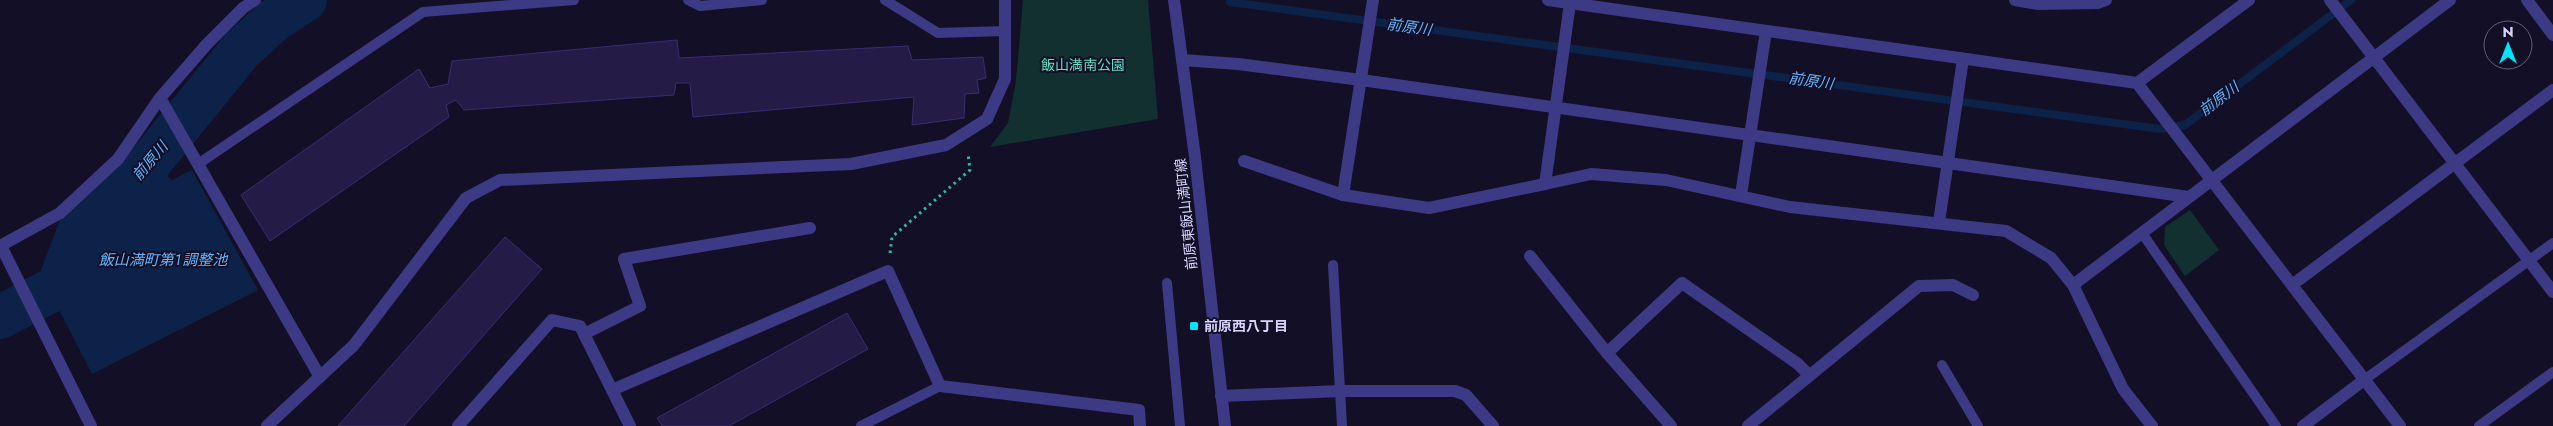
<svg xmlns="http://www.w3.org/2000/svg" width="2553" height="426" font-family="Jost,'Noto Sans JP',sans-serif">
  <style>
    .green { fill: #12302f }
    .water { fill: #0c2248 }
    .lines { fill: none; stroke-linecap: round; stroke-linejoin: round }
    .stream { stroke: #0c2248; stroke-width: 8 }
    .river { stroke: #0c2248; stroke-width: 44 }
    .building { fill: #241b47; stroke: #3b2d73 }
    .path { stroke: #2fb8b0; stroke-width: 3; stroke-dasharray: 2.5 4; stroke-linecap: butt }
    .service { stroke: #3d3a85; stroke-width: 10 }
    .minor { stroke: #3d3a85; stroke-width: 12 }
    .tertiary { stroke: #3d3a85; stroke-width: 12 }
    .poi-dot { fill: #00e5ff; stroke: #130f26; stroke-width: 2 }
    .labels { text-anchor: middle; stroke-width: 4; stroke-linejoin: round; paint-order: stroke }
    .park-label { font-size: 14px; fill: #5fe0c0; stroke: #130f26 }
    .street-label { font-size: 14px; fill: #d9d4ff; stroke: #130f26 }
    .poi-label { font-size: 14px; font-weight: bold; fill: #d9d4ff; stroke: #130f26; text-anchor: start }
    .water-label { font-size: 15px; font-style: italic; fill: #62b6ff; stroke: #130f26 }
  </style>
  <rect width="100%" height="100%" fill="#130f26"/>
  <g class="green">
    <polygon points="1023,0 1148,0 1158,119 990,147 1008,123 1016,81"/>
    <polygon points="2190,210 2219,250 2185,276 2164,245 2165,227"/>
  </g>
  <path class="water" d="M157 166 172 180 192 170 258 290 92 374 56 304C91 283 80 260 99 229 112 207 139 185 157 166Z"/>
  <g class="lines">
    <polyline class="stream" points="1230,2 2160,129 2185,125 2351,0"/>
    <polyline class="river" points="0,317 58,287 80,229 133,183 241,50 274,20 305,0"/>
  </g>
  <g class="building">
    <polygon points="677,40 679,58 908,46 912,60 983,57 986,78 977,80 979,93 965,94 964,118 912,125 914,97 693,117 690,83 676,83 674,95 464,110 456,100 446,105 449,117 270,241 241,195 419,69 430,88 448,84 452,61"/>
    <polygon points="505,237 542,269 404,426 338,426"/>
    <polygon points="847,313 868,349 729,426 662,426 657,418"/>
  </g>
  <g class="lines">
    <polyline class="path" points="890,253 892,237 970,170 968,153"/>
    <g class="service">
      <polyline points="688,0 700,6 762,0"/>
      <polyline points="885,0 938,33 1005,31"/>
      <polyline points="198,164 423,12 574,0"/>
      <polyline points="2142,233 2276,426"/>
      <polyline points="1333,265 1342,426"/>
      <polyline points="1167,283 1180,426"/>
      <polyline points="1942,365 1978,426"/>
      <polyline points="2364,380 2553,243"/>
      <polyline points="861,426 940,386"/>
      <polyline points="2479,426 2553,372"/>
    </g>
    <g class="minor">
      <polyline points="1548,0 2137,83 2249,0"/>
      <polyline points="2015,0 2038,4 2098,3 2106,0"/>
      <polyline points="2330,0 2553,292"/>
      <polyline points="2527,0 2553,35"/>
      <polyline points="1182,60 1238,64 1361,80 2189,197"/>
      <polyline points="2137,83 2400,426"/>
      <polyline points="160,98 320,377"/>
      <polyline points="1244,161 1343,195 1429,208 1545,184 1570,3"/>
      <polyline points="1545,184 1591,174 1666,180 1790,207 2006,231 2051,258 2073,285 2123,389 2152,426"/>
      <polyline points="1343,195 1373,0"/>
      <polyline points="1741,195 1766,31"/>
      <polyline points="1939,222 1963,59"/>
      <polyline points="1,246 91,426"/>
      <polyline points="1530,256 1607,353 1671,426"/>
      <polyline points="2073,285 2450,0"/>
      <polyline points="2292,285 2553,90"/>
      <polyline points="584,334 640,306 624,259 810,228"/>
      <polyline points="1607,353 1682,283 1798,364 1809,375"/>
      <polyline points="612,390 888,271 940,386 1139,410 1140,426"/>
      <polyline points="1221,396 1341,391 1455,391 1466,395 1493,426"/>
      <polyline points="267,426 354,345 466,198 500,180 851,164 946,145 987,119 1005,79 1005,0"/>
      <polyline points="458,426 552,320 580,326 630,426"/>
      <polyline points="1748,426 1919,286 1953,285 1973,295"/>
      <polyline points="2303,426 2364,380"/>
    </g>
    <g class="tertiary">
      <polyline points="1174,0 1195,157 1225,426"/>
      <polyline points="0,246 60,213 118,159 160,98 207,44 243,8 255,0"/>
    </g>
  </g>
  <rect class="poi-dot" x="1189" y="321" width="10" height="10" rx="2.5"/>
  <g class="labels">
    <g class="park-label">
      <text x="1083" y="70">飯山満南公園</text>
    </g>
    <g class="street-label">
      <text transform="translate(1186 214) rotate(-96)" y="5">前原東飯山満町線</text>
    </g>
    <g class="poi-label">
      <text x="1204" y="331">前原西八丁目</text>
    </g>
    <g class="water-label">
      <text transform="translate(1409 27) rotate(8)" y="5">前原川</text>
      <text transform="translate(1811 81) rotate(8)" y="5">前原川</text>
      <text transform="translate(2219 99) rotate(-37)" y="5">前原川</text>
      <text transform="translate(150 161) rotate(-50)" y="5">前原川</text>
      <text x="163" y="265">飯山満町第１調整池</text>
    </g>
  </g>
  <g transform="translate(2508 45)"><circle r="24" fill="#130f26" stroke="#625e7d"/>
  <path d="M0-4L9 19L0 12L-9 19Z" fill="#00e5ff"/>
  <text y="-8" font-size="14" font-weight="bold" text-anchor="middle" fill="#d9d4ff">N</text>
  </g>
</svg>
